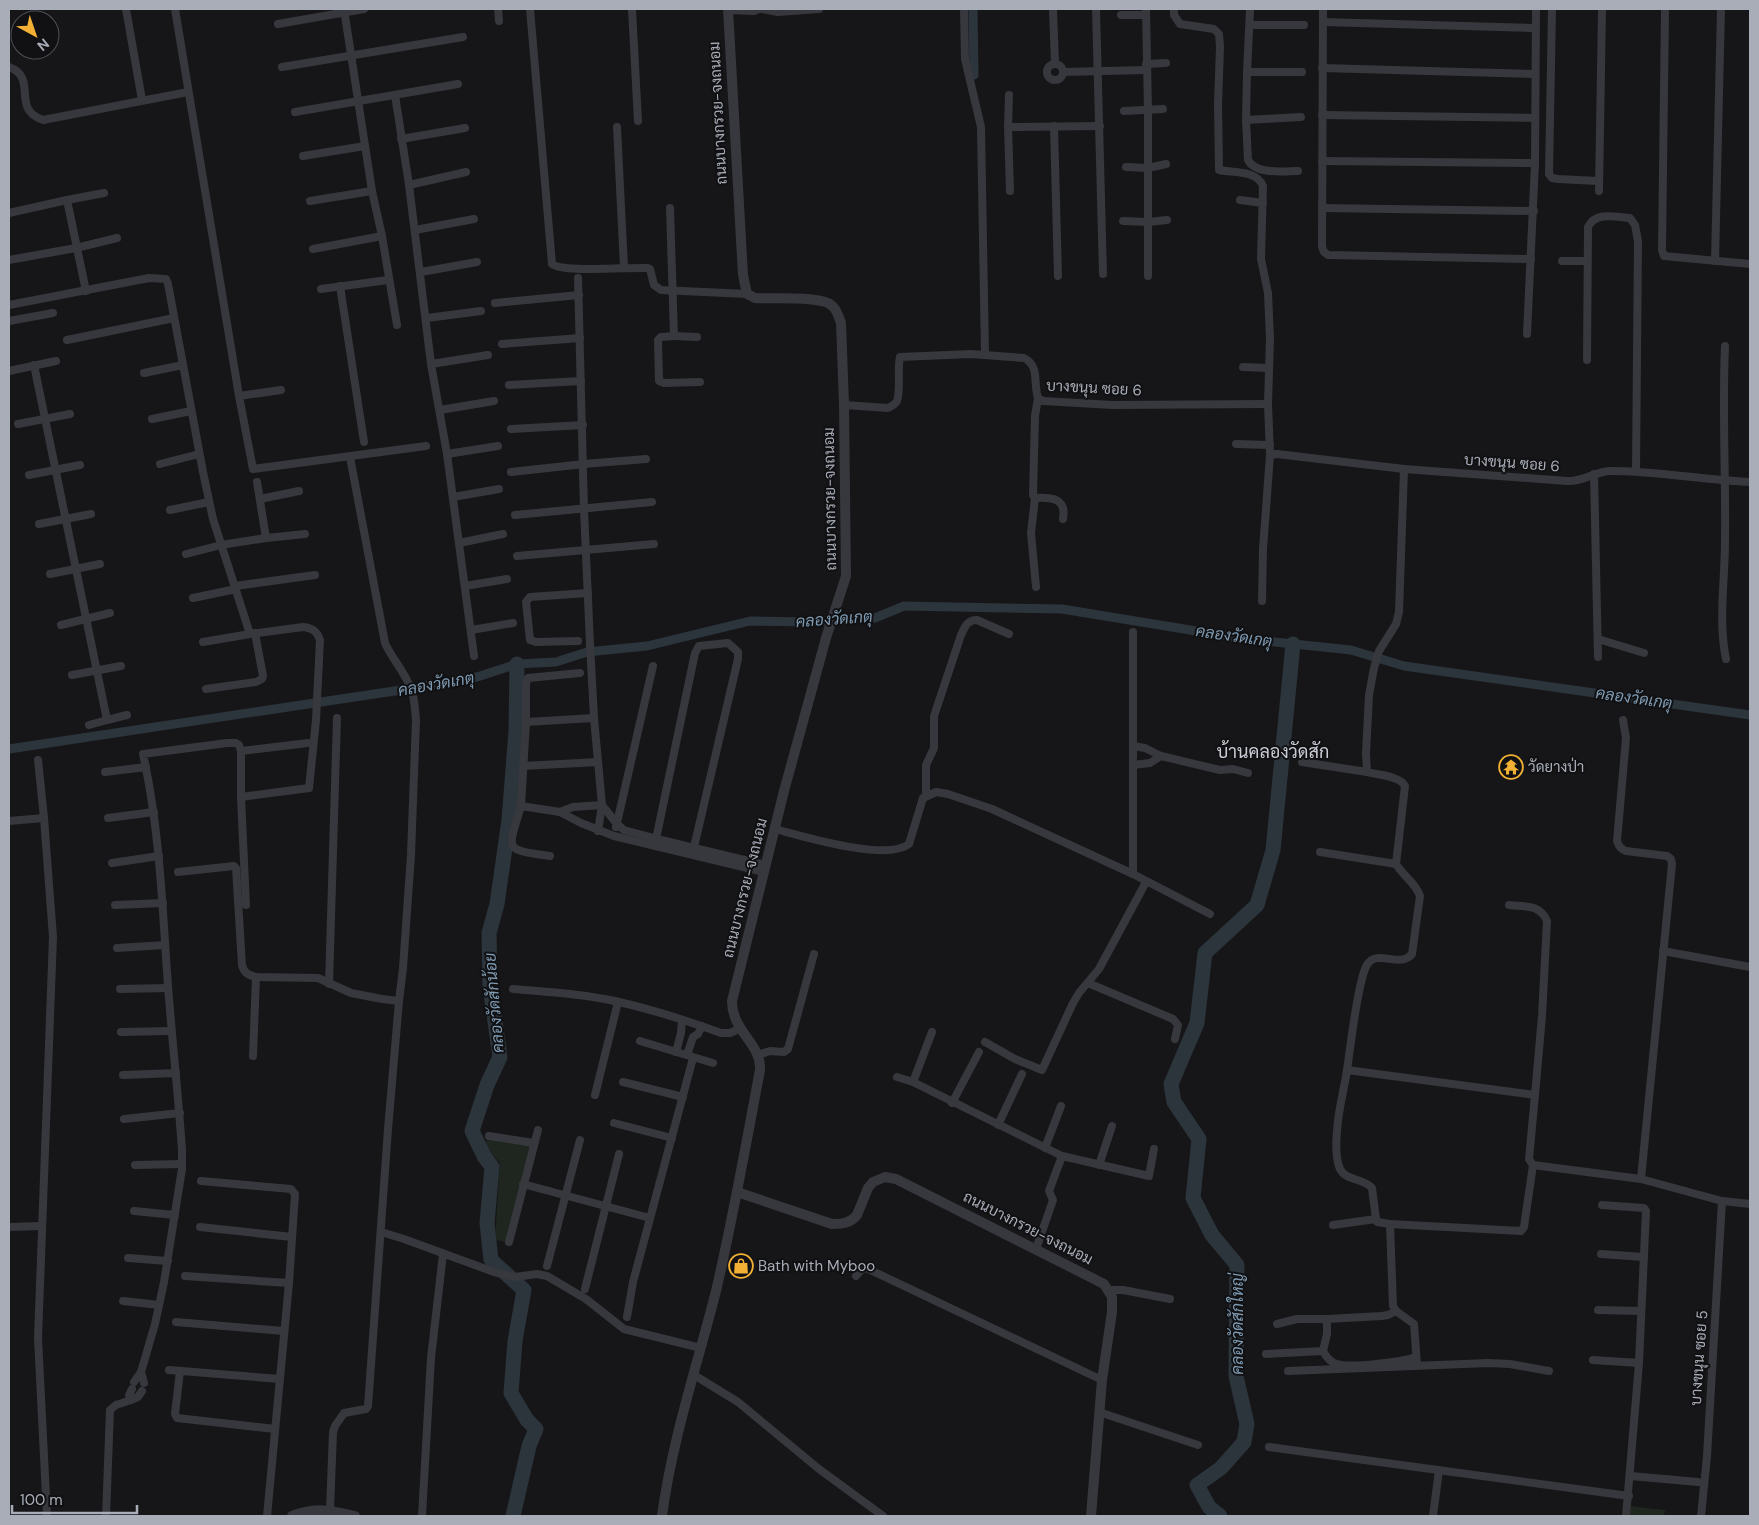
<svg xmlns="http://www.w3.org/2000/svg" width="1759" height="1525" font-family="'DM Sans',Sarabun,sans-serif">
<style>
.green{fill:#1e261f}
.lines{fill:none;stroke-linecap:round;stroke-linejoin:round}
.canal{stroke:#2c353c;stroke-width:9}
.river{stroke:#2c353c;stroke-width:15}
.minor{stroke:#37383d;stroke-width:8}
.tertiary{stroke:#37383d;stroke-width:10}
.labels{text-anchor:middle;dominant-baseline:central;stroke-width:4;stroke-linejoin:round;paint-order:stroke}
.street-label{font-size:15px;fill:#a8adb8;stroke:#111113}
.poi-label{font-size:15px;fill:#a8adb8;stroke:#111113;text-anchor:start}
.water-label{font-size:16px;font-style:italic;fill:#7f9bb3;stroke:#111113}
.quarter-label{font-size:18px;fill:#c9ccd4;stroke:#111113}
</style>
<rect width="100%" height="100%" fill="#161618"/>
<!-- green -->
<g class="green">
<polygon points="490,1140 537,1144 509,1242 495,1240 500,1163 487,1148 486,1141"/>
<polygon points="1629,1506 1665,1510 1664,1516 1628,1516"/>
</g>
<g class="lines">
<!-- canal -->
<g class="canal">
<polyline points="973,9 974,75"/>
<polyline points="9,749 401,690 477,677 517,664 556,662 587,652 647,646 750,621 814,622 875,618 904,606 1062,609 1245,639 1351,650 1404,666 1750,715"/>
</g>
<!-- river -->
<g class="river">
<polyline points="513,1516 529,1446 536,1429 527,1420 511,1393 515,1341 524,1290 491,1260 487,1223 492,1167 484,1156 472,1131 487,1085 500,1057 490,986 489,933 497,904 509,820 516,731 517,664"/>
<polyline points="1220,1516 1209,1507 1197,1485 1221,1468 1244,1442 1247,1424 1236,1376 1237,1265 1212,1235 1193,1198 1199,1139 1174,1102 1171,1084 1197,1023 1205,953 1257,905 1273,850 1293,644"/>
</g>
<!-- minor -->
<g class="minor">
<polyline points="126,9 142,100"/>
<polyline points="175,9 239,396 253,469 426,446"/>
<polyline points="344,9 372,191 382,236 397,325"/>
<polyline points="498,9 499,21"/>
<path d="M530,9L552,264C563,273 629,267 648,268L650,269L654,285L661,290L747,294"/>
<polyline points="632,9 638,121"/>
<polyline points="762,9 778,12 819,9"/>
<polyline points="964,9 965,59 981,127 985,354"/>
<polyline points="1053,9 1055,64"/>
<polyline points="1096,9 1103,274"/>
<polyline points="1146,9 1148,111 1148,276"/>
<path d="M1174,9V15L1180,24L1214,29L1219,34L1220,47L1218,104L1219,170C1233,173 1257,170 1263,186L1261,259L1268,293L1270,338L1268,404L1270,455L1263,549L1262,601"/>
<path d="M1250,9L1247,72L1246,120L1248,160C1256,175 1283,171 1298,171"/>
<polyline points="1323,9 1322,247 1324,252 1328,255 1531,259"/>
<polyline points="1552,9 1549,174 1552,178 1558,179 1598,181"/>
<polyline points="1665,9 1662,250 1664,256 1750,264"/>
<polyline points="728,10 754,11 759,9"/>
<polyline points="1121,15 1146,15"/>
<polyline points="1323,22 1535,28"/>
<polyline points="278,24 364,9"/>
<polyline points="1250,25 1304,25"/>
<polyline points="1146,64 1166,63"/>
<circle cx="1055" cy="72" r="8"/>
<path d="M9,67C39,78 10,109 43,120L188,92"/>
<polyline points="282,67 463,37"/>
<polyline points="1322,68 1535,74"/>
<polyline points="1063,72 1146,70"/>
<polyline points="1247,72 1302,72"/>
<polyline points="395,95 409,185 431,364 447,454 474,656"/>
<polyline points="1009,95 1008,127 1010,191"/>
<polyline points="1124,111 1163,109"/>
<polyline points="295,112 458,84"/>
<polyline points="1322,115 1535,118"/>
<polyline points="1246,120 1301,117"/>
<polyline points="1054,126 1058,276"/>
<polyline points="617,127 624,267"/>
<polyline points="1008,127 1100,126"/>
<polyline points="401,139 465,128"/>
<polyline points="303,156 365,146"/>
<polyline points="1322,161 1535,163"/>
<polyline points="1126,167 1148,168 1166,164"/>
<polyline points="409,185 466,172"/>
<polyline points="1599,191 1602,9"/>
<polyline points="1240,200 1263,203"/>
<polyline points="310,201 372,191"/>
<polyline points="670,208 674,336 697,337"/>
<polyline points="1322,208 1534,211"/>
<polyline points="9,213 67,200"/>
<polyline points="1123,221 1148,222 1167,220"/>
<polyline points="415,230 474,219"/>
<polyline points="313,249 382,236"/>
<polyline points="9,260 76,248 117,238"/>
<polyline points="1562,261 1587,261"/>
<polyline points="1715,261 1721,9"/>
<polyline points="421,272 477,262"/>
<polyline points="578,278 584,510 590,644 594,718 602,805 598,831"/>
<polyline points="340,286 364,442"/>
<polyline points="321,289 388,280"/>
<polyline points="86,291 67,200 104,193"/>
<polyline points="495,303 579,295"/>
<path d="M9,305L149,278L166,279L168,284L203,472L213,519L250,634L303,627C312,628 317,631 320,640L316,720L309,788L241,797"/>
<polyline points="427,318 481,311"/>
<polyline points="9,321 53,313"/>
<polyline points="1527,334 1535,163 1536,9"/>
<polyline points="674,336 661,337 658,340 659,381 664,383 700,382"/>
<polyline points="67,340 174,318"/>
<polyline points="502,344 580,338"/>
<path d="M1725,346C1722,411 1726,476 1725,541C1725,580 1718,621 1726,659"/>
<path d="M1587,360L1588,227C1596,211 1616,217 1630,218L1635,225L1638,241L1636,471"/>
<polyline points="431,364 488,355"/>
<polyline points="34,365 107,720 89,725"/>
<polyline points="1243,367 1269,368"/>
<polyline points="9,371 56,361"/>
<polyline points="144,373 183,365"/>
<polyline points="509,385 581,381"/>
<polyline points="239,396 281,390"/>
<path d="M1038,398L1035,416L1033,495L1035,498C1051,497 1067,498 1063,519"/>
<path d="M844,405L888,408C892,406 895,405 897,401C901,390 897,370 900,357L971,354L1024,358C1040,366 1033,383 1038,398L1043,401L1113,405L1268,404"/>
<polyline points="440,410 494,401"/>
<polyline points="152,419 191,411"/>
<polyline points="18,424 70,414"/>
<polyline points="511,429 583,425"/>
<polyline points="1236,444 1270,445"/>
<polyline points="447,454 498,446"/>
<path d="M1270,455L1277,454L1404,469L1567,481C1584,482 1595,471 1611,471C1658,471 1704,480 1750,482"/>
<polyline points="160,464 199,454"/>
<path d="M1404,469L1399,612L1396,624L1379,651L1374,668L1369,695L1366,753L1367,772C1378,775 1400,776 1405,786L1396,864C1403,876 1416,883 1420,896L1412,954C1400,969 1377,948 1367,965C1363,971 1362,980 1360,987C1354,1015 1351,1042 1347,1070C1344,1090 1338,1111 1337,1131C1336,1142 1335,1158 1340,1169C1346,1181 1364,1178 1372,1188L1376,1219L1377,1222L1390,1224L1393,1306L1396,1311L1414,1324L1417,1365"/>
<polyline points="511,472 584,464 646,459"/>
<polyline points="1594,474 1598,657"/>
<polyline points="29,475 80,465"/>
<polyline points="453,497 499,489"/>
<polyline points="1035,498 1031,533 1036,587"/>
<polyline points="260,499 299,491"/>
<polyline points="170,510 209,502"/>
<polyline points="515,515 652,502"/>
<polyline points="39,524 91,514"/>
<polyline points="266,538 305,534"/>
<polyline points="459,543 503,534"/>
<polyline points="186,554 221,545 266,538 257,482"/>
<polyline points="517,556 654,544"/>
<polyline points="50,574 100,564"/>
<polyline points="235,586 315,575"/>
<polyline points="465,586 507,579"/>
<polyline points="193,598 236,589"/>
<polyline points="61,625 110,613"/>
<polyline points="471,630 513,623"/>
<polyline points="1598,639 1644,653"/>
<polyline points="578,641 536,642 530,640 526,602 530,597 588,593"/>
<polyline points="203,642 250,634"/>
<polyline points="580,673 528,678 526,684 526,722 594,718"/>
<polyline points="72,675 121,666"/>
<polyline points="206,689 256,682 262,679 263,676 255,633"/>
<polyline points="107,720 127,715"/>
<path d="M1623,720L1626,738L1617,841C1619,847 1621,849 1626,851L1667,856L1671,859L1672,864L1641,1179"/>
<polyline points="1133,746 1145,748 1161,756 1220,770 1233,769 1248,773"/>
<polyline points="241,751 308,743"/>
<polyline points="38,760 44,818 53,937 38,1338 47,1516"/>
<polyline points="1302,762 1367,772"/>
<polyline points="1133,765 1150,763 1161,756"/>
<polyline points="523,766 598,762"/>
<polyline points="105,772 146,767"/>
<path d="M926,795V765L934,748V716L961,635C965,627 967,620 977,620L1009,634"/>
<polyline points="602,805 617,824 624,830 661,840 766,865"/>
<polyline points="521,806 526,722"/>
<polyline points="560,812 581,823 614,836 764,872"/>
<polyline points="108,818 154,812"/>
<polyline points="9,821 44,818"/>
<polyline points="616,827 653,666"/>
<path d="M775,829C802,836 887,862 909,844L923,798L936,792L948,794L992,809L1133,874L1210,914"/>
<polyline points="656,839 695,653 699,646 728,643 738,652 738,659 694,847"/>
<polyline points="1320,852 1396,864"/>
<path d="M550,856C502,849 508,851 521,806L560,812L573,807L602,805"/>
<polyline points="112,863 159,856"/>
<path d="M178,872L234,866L236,868L242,965C244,973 248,975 256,977L318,978L351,993L382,999L399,1001"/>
<polyline points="1133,874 1133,632"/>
<polyline points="115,905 163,903"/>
<path d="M1509,905C1525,907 1540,904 1547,921L1542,1016L1535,1095"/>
<polyline points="117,948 165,945"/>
<polyline points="1663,951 1750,967"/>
<polyline points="1088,983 1173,1019 1178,1025 1175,1039"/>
<polyline points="329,984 337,718"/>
<polyline points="120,989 168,988"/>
<path d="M513,989C548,992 584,994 619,1002C654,1010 688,1021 721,1033H730L739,1029"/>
<polyline points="121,1032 171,1031"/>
<polyline points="932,1032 913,1082 1062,1156"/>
<polyline points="640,1041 713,1063"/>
<polyline points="985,1042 1015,1059 1042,1070 1073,1003 1079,993 1099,969 1146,882"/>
<polyline points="676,1052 681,1033 682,1020"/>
<polyline points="687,1055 693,1037 698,1034 702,1026"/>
<polyline points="758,1055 770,1051 784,1052 788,1049 814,954"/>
<polyline points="253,1056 256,977"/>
<polyline points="1347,1070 1535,1095 1529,1159 1533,1165 1641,1179 1722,1201 1750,1204"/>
<polyline points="123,1075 176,1073"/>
<polyline points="897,1077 913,1082"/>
<polyline points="623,1082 683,1097"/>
<polyline points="595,1095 618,1002"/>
<polyline points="952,1103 979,1052"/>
<polyline points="124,1119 180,1113"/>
<polyline points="614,1123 672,1138"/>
<polyline points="998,1125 1022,1074"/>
<polyline points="489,1136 534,1143"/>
<polyline points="1045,1148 1061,1106"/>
<polyline points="135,1165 182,1164"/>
<polyline points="1099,1165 1112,1126"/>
<polyline points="201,1181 291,1189 295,1194 289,1283 267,1516"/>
<polyline points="523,1184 650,1218"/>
<polyline points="1602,1205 1644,1208 1646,1211 1639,1363 1626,1516"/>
<polyline points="134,1211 175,1215"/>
<polyline points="1390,1224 1521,1231 1524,1227 1533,1165"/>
<polyline points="1333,1225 1376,1219"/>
<polyline points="9,1227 42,1226"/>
<polyline points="200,1227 292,1237"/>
<polyline points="381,1232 404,1239 494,1272 515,1277 537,1274 547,1276 586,1299 624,1329 701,1348"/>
<polyline points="509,1242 538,1130"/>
<polyline points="1036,1249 1053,1200 1049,1191 1062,1156 1149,1176 1154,1149"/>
<polyline points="1601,1254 1644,1257"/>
<polyline points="128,1258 168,1261"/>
<polyline points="547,1266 580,1140"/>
<polyline points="185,1276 289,1283"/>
<polyline points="856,1276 862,1269 866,1268 1102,1380"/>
<polyline points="585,1289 619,1154"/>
<polyline points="1109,1290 1123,1290 1170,1299"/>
<polyline points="123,1301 159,1305"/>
<polyline points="1598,1310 1641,1311"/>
<path d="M1396,1311L1388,1315L1382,1316L1327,1319V1334L1323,1351C1326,1357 1330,1362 1337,1364C1352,1368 1401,1362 1416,1357"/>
<polyline points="627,1317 633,1282 693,1058"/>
<polyline points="176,1322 284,1331"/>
<polyline points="1277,1324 1297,1319 1327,1319"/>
<polyline points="1266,1354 1323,1351"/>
<polyline points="1593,1360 1639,1363"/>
<polyline points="169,1370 280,1379"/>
<polyline points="180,1371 175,1414 177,1418 275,1429"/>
<polyline points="1288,1371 1488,1363 1510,1364 1549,1371"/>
<path d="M141,1372L155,1324L164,1282L182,1169V1150C178,1090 171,1031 167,972C162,899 159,826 143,754L227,743H236L239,745L241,751V797L246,905"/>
<polyline points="694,1375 738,1402 819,1469 883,1516"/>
<polyline points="134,1382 141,1372 144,1383"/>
<polyline points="132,1389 129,1395 131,1400 138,1397 142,1391"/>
<polyline points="1099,1412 1198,1445"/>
<polyline points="1269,1447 1629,1496"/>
<polyline points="1631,1476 1698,1482"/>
<path d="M330,1510L333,1432L335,1426L344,1413L366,1409L368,1406L388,1129L399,1001L403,968L411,855L416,720C415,710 415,699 411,689C405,672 392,659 385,643L350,457"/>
<polyline points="106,1516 110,1410 116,1405 131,1400"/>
<polyline points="422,1516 431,1358 443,1254"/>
<polyline points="1433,1516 1439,1470"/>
<polyline points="1701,1516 1707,1456 1722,1201"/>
</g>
<!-- tertiary -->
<g class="tertiary">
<path d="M737,1192L832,1224C842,1224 851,1223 857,1215L868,1188L873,1182L885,1177L896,1179L1104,1284L1112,1297V1312L1102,1380L1091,1516"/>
<path d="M292,1516C316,1507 331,1510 355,1516"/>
<path d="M662,1516C672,1440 697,1366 716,1291C733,1218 746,1144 760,1070C762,1044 732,1032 732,1001L784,791L826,638L846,576L844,405L841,323C838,315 836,307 828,303C812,296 773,299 755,298L747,294L743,275L728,9"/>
</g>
</g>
<!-- icons -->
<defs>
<g id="temple-ring" transform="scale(1.25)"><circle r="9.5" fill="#111113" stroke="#f2b134" stroke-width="1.5"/><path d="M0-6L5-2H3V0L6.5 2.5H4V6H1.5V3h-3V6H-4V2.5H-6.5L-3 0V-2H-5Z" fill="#f2b134"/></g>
<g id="shop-ring" transform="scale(1.25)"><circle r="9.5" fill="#111113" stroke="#f2b134" stroke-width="1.5"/><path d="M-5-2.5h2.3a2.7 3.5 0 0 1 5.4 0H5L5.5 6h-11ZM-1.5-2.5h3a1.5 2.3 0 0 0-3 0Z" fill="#f2b134"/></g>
</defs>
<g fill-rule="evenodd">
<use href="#temple-ring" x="1511" y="767"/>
<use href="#shop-ring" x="741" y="1266"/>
</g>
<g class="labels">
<!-- street labels -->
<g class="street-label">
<text transform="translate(718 113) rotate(-93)">ถนนบางกรวย-จงถนอม</text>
<text transform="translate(1094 388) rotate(3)">บางขนุน ซอย 6</text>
<text transform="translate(1512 463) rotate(4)">บางขนุน ซอย 6</text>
<text transform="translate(830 499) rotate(-91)">ถนนบางกรวย-จงถนอม</text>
<text transform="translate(745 888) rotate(-76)">ถนนบางกรวย-จงถนอม</text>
<text transform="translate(1028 1228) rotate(27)">ถนนบางกรวย-จงถนอม</text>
<text transform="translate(1699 1358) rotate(-86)">บางขนุน ซอย 5</text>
</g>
<!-- poi labels -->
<g class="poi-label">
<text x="1528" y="767">วัดยางป่า</text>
<text x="758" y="1266">Bath with Myboo</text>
</g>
<!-- water labels -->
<g class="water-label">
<text transform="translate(834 619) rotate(-4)">คลองวัดเกตุ</text>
<text transform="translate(1234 636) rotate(8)">คลองวัดเกตุ</text>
<text transform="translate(436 684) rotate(-10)">คลองวัดเกตุ</text>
<text transform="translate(1634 698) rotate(8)">คลองวัดเกตุ</text>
<text transform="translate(494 1003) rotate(-95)">คลองวัดสักน้อย</text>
<text transform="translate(1237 1324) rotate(-90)">คลองวัดสักใหญ่</text>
</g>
<!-- quarter labels -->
<g class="quarter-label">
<text x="1273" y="752">บ้านคลองวัดสัก</text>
</g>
</g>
<!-- border -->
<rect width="1759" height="1525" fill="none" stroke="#a8adb8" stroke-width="20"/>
<!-- north arrow -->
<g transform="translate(35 35) rotate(140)"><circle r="24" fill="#111113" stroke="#4d4f55"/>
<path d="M0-4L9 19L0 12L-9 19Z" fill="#f2b134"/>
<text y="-8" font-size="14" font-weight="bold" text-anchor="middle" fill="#a8adb8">N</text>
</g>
<!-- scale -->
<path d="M12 1505v8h125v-8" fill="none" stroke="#a8adb8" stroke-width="2.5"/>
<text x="20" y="1505" font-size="15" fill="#a8adb8" stroke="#111113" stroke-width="4" paint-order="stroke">100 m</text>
</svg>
